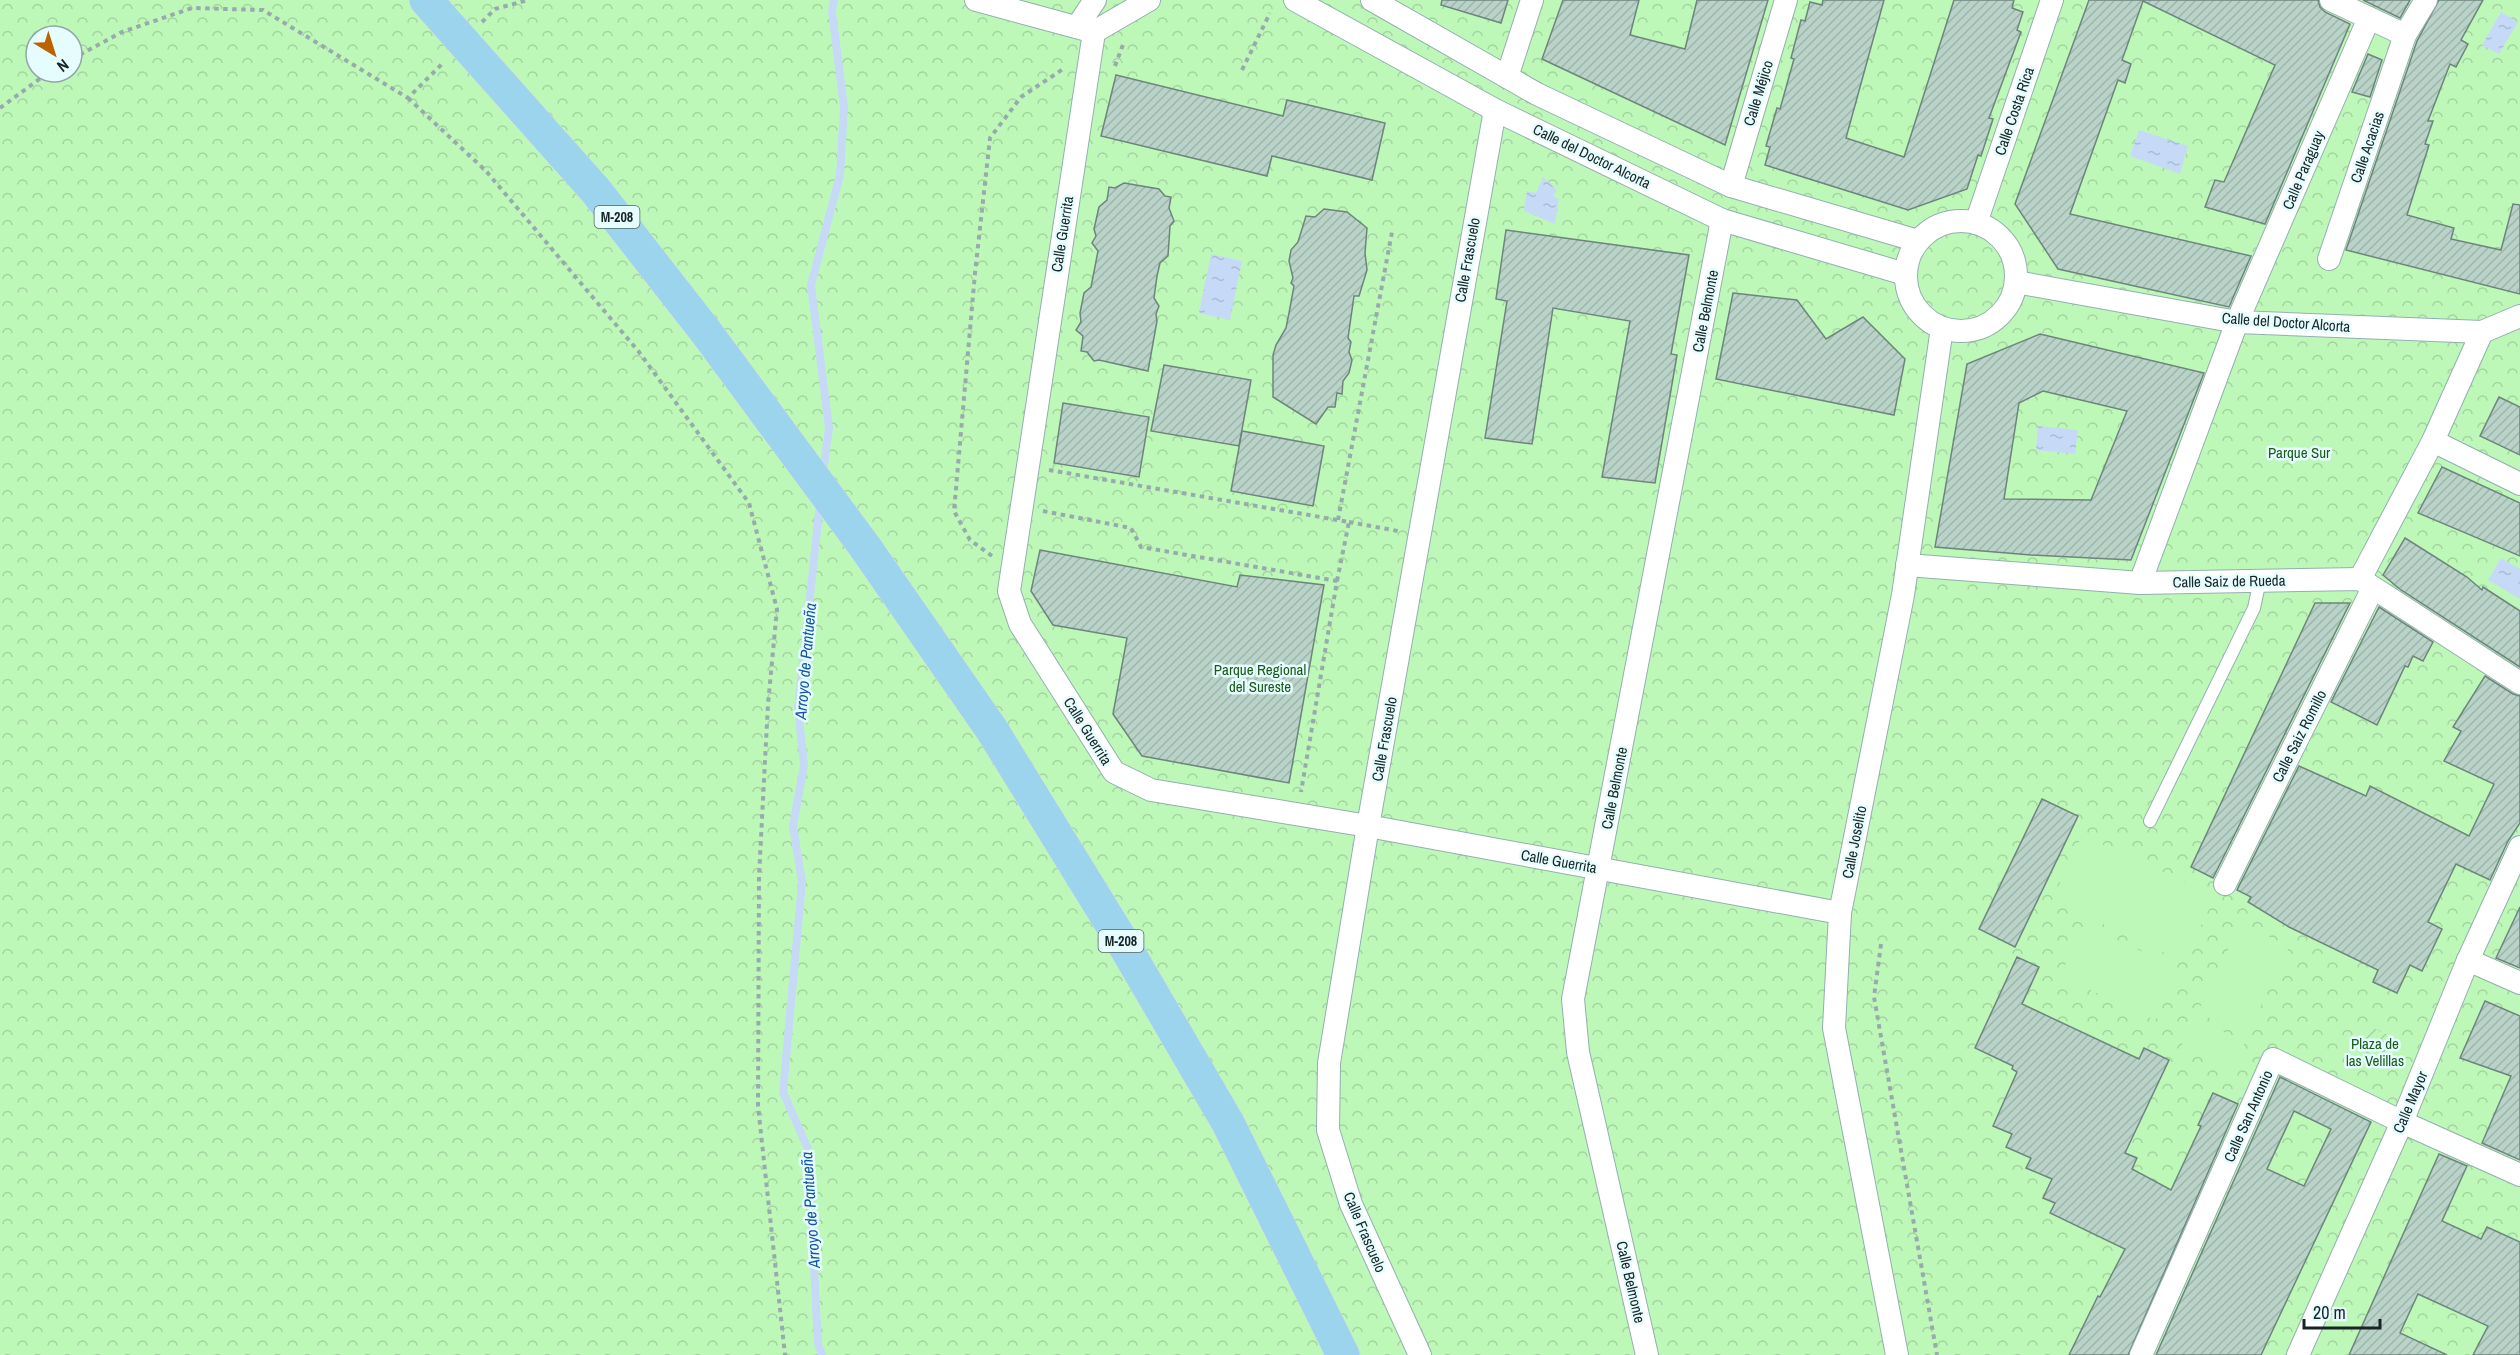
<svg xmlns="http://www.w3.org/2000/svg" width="2520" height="1355" font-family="'Archivo Narrow',sans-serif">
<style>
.park{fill:url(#park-crowns);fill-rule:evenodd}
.garden{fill:url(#garden-furrows)}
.pitch{fill:#bef8b9}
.water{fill:url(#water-ripples)}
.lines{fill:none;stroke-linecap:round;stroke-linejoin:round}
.stream{stroke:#c6daf8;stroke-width:8}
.building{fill:url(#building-hatch);stroke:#6d857d;stroke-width:1.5;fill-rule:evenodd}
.lane-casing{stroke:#93afb0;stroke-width:14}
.street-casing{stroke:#93afb0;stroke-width:24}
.primary-casing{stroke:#dadcdc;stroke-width:34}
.path{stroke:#98abac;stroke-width:4;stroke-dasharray:4.5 4.5;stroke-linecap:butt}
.lane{stroke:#fff;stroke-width:12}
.street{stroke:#fff;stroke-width:22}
.primary{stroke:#9bd4ec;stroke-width:33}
.labels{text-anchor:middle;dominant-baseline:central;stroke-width:5;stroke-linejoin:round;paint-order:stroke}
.shield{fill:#e5fdfe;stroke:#566566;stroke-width:1.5}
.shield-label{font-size:14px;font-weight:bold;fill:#192425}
.street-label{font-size:15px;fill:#192425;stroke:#e5fdfe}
.park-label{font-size:15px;fill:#1b5a18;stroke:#e5fdfe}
.water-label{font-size:16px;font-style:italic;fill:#1453a4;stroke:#e5fdfe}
</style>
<defs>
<pattern id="park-crowns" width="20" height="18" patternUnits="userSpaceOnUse" patternTransform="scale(1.5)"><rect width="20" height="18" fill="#bef8b9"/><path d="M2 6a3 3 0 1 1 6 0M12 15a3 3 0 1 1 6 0" fill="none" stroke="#a3d49f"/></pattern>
<pattern id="garden-furrows" width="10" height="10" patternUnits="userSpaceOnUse" patternTransform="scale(1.5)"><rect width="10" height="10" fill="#bef8b9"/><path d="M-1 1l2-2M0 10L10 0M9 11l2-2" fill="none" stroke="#a3d49f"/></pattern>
<pattern id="water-ripples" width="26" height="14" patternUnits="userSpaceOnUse" patternTransform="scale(1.5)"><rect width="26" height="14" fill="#c6daf8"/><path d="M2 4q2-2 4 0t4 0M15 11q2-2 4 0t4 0" fill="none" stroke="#aabbd4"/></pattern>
<pattern id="building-hatch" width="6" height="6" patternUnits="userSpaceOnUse" patternTransform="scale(1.5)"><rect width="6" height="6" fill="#b9d3c9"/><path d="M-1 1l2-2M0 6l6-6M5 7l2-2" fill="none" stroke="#9eb5ac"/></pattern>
</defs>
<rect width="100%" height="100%" fill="#e5fdfe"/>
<!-- park -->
<path class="park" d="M0,0H2520V1355H0ZM36,36H72V72H36Z"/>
<!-- garden -->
<polygon class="garden" points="2371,1027 2401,1041 2389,1067 2359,1053"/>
<!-- pitch -->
<g class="pitch">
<polygon points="2082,835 2215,896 2184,962 2052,900"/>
<polygon points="2241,923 2289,947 2246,1036 2198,1012"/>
<polygon points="2085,925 2180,969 2155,1020 2060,976"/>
<polygon points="2195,1019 2245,1042 2232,1071 2181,1047"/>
</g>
<!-- water -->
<g class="water">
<polygon points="2501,12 2518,22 2499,54 2482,45"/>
<polygon points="2139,130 2188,146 2180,174 2130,156"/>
<polygon points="1543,177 1557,190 1553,196 1559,199 1555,224 1524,211 1527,191 1536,193"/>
<polygon points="1211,254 1242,261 1230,320 1199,313"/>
<polygon points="2038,426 2078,430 2075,454 2036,450"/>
<polygon points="2501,558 2520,569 2520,599 2488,580"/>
</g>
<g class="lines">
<!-- stream -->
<g class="stream">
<polyline points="823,473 829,428 811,285 840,175 844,107 832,11 834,0"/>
<polyline points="820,503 798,708 804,765 793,826 802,882 783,1092 808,1149 818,1344 822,1355"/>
</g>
</g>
<!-- building -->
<g class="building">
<polygon points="1442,0 1508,0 1501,23 1441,5"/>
<polygon points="1563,0 1639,0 1630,35 1685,49 1697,0 1768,0 1725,145 1542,59"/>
<polygon points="1823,0 1884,0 1846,138 1904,157 1954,0 2014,0 2012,8 2023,12 2017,30 2021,32 1989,118 1993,119 1981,156 1978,155 1967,189 1908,210 1765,165 1770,147 1766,146 1777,108 1780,109 1794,59 1791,58 1801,20 1805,21 1810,2 1822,5"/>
<polygon points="2089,0 2318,0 2320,7 2325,12 2350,24 2265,224 2205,207 2215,180 2224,182 2275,65 2143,1 2122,60 2131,64 2125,83 2118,80 2070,214 2251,256 2229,307 2058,269 2015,204"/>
<polygon points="2363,0 2410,0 2400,18"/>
<polygon points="2439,0 2483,0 2461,40 2468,44 2456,67 2450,64 2428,121 2433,121 2425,144 2429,145 2407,215 2454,228 2451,239 2501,250 2513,204 2520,205 2520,294 2346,250 2417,41"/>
<polygon points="2368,54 2382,60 2370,97 2352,92"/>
<polygon points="1116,75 1283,116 1287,100 1385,123 1372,180 1272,156 1267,176 1101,136"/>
<polygon points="1124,183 1159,189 1165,196 1171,197 1169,208 1174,221 1170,226 1168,256 1160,263 1157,276 1154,298 1159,306 1156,314 1157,321 1148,371 1099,360 1094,361 1087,352 1081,351 1083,336 1076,330 1081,322 1080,313 1084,293 1091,287 1098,251 1092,243 1096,236 1094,229 1099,207 1107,200 1109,187 1115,188"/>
<polygon points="1324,209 1347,212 1367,228 1365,253 1367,270 1359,296 1354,296 1348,338 1351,342 1349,352 1352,360 1349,373 1343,381 1342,394 1337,393 1335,407 1328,407 1316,424 1273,397 1273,355 1276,345 1286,328 1289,313 1294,286 1291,283 1293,278 1289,261 1291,250 1298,242 1306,216 1315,217"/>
<polygon points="1506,230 1689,255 1671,354 1677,355 1655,483 1602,477 1630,321 1553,308 1532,444 1485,438 1507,301 1496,299"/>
<polygon points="1733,293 1797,300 1826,339 1863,317 1905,359 1894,415 1716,379"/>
<path d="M2040,334L2204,373L2131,560L2031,555L1935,547L1967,364ZM2043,391L2127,411L2091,500L2004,499L2019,403Z"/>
<polygon points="1164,365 1251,380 1239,446 1151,431"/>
<polygon points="2499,397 2520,407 2520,455 2480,436"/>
<polygon points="1063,403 1149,417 1139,477 1054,463"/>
<polygon points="1242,431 1324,446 1313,506 1231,491"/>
<polygon points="2442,467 2520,503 2520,556 2418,513"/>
<polygon points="2405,538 2467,577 2482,590 2483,587 2520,611 2520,667 2401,590 2383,575"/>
<polygon points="1040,550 1237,587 1240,575 1324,585 1289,783 1142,756 1113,714 1127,638 1053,625 1031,591"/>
<polygon points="2315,603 2350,603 2213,878 2191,867"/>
<polygon points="2379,607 2433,642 2423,661 2413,656 2408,667 2405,666 2377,725 2331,702"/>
<polygon points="2485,676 2513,694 2520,696 2520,823 2508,841 2490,880 2456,864 2428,922 2442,929 2422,971 2410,965 2397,993 2373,982 2378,970 2289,927 2248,902 2251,897 2237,890 2299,766 2366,796 2370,786 2469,836 2494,784 2444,761 2461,731 2453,727"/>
<polygon points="2042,799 2078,816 2015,947 1979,929"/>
<polygon points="2520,907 2520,968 2496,958"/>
<polygon points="2017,957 2039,967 2022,1004 2139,1059 2144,1048 2169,1060 2125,1153 2137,1158 2132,1169 2171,1190 2201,1126 2198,1125 2213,1093 2238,1104 2128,1355 2069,1355 2098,1296 2100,1297 2125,1249 2050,1213 2055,1203 2043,1198 2052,1179 2026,1168 2031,1158 2006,1147 2012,1134 1993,1126 2017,1072 2012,1069 2013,1066 1975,1048"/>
<polygon points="2485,1001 2520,1016 2520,1160 2482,1143 2511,1076 2460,1058"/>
<path d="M2280,1077L2371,1122L2261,1355H2156ZM2294,1111L2331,1129L2304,1186L2267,1169Z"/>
<polygon points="2439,1154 2467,1166 2442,1221 2481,1239 2487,1227 2520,1242 2520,1355 2473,1355 2488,1326 2418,1294 2400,1333 2447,1355 2349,1355"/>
</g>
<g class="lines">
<!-- lane casing -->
<g class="lane-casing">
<polyline id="lane" points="2150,821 2254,608 2260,580"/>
</g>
<!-- street casing -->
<g class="street-casing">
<g id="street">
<polyline points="976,0 1094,32"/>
<polyline points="1149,0 1094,32 1009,591 1020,624 1114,772 1151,790 1368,826 1840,913"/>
<polyline points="1295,0 1495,110 1722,220 1905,274"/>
<polyline points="1372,0 1537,94 1731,186 1918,241"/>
<polyline points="2331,0 2405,35"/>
<polyline points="1077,27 1095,0"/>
<polyline points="1507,77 1532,0"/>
<polyline points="1731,186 1786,0"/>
<circle cx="1961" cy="276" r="55"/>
<polyline points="1976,223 2052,0"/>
<polyline points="2329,259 2405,35 2426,0"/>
<polyline points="2016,282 2237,322 2482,332 2520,316"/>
<polyline points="2433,441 2520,484"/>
<polyline points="1907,565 2140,583 2360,579 2520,683"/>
<polyline points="2360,579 2433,441 2482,332"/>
<polyline points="2140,583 2237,322 2369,18"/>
<polyline points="2225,884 2373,588"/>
<polyline points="2468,960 2520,983"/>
<polyline points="1420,1355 1351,1204 1328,1130 1329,1063 1368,826 1495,110"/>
<polyline points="1647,1355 1578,1052 1573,999 1722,220"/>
<polyline points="1897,1355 1834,1028 1840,913 1903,595 1942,328"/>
<polyline points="2141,1355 2273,1059 2402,1122 2520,1175"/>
<polyline points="2298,1355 2402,1122 2468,960 2520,847"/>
</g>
</g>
<!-- primary casing -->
<g class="primary-casing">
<polyline id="primary" points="426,0 596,191 706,332 865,547 992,730 1120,938 1228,1123 1343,1355"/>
</g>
<!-- path -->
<g class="path">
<polyline points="482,22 495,9 528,0"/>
<polyline points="72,59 122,32 192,8 263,10 408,98 443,63"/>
<polyline points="1115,66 1124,42"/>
<polyline points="1242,70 1270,13"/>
<polyline points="408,98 486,171 639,352 749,503 777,609 768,704 759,876 758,1106 785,1355"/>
<polyline points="0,108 49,72"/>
<polyline points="1049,470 1349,522 1337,581"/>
<polyline points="1043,511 1131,528 1141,547 1337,581 1301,792"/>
<polyline points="1338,520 1392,232"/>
<polyline points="1349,522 1398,531"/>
<polyline points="992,556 970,540 954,511 975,273 990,138 1021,97 1063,69"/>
<polyline points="1881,944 1874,997 1937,1355"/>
</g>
<!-- lane -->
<use href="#lane" class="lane"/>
<!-- street -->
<use href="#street" class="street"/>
<!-- primary -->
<use href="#primary" class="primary"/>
</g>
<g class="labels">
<!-- shield labels -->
<g class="shield">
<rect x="594.5" y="206" width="45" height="22" rx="4.5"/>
<rect x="1098.5" y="930" width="45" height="22" rx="4.5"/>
</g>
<g class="shield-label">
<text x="617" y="217">M-208</text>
<text x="1121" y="941">M-208</text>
</g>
<!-- street labels -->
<g class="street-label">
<text transform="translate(1758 93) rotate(-73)">Calle Méjico</text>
<text transform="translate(2014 111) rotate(-71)">Calle Costa Rica</text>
<text transform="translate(2367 147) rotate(-71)">Calle Acacias</text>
<text transform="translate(1592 156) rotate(26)">Calle del Doctor Alcorta</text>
<text transform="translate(2303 170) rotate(-67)">Calle Paraguay</text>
<text transform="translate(1062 234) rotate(-81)">Calle Guerrita</text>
<text transform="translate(1467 260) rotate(-80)">Calle Frascuelo</text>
<text transform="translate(1705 311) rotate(-79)">Calle Belmonte</text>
<text transform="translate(2286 322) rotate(4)">Calle del Doctor Alcorta</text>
<text transform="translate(2229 581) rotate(-1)">Calle Saiz de Rueda</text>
<text transform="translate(1088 731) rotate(58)">Calle Guerrita</text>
<text transform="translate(2299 736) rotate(-63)">Calle Saiz Romillo</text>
<text transform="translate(1384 739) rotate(-80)">Calle Frascuelo</text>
<text transform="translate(1614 788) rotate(-79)">Calle Belmonte</text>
<text transform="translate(1854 842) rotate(-79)">Calle Joselito</text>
<text transform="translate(1559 861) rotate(10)">Calle Guerrita</text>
<text transform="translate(2410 1102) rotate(-67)">Calle Mayor</text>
<text transform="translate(2248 1116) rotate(-66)">Calle San Antonio</text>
<text transform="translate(1365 1232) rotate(67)">Calle Frascuelo</text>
<text transform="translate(1631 1282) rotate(77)">Calle Belmonte</text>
</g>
<!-- park labels -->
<g class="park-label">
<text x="2299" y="452">Parque Sur</text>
<text x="1260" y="669">Parque Regional<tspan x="1260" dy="17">del Sureste</tspan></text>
<text x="2375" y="1043">Plaza de<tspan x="2375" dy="17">las Velillas</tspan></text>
</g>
<!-- water labels -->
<g class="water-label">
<text transform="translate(805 661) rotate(-85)">Arroyo de Pantueña</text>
<text transform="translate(810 1210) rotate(-94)">Arroyo de Pantueña</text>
</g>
</g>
<!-- north arrow -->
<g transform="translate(54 54) rotate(142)"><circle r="28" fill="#e5fdfe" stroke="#93a6a7" stroke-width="1.5"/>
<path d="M0-4.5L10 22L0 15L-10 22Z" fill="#bc6200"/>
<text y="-9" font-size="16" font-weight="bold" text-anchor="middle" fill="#192425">N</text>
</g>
<!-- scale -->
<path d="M2304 1319v9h76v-9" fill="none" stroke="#192425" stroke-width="3"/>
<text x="2313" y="1319" font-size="18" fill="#192425" stroke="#e5fdfe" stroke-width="4.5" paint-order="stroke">20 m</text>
</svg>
